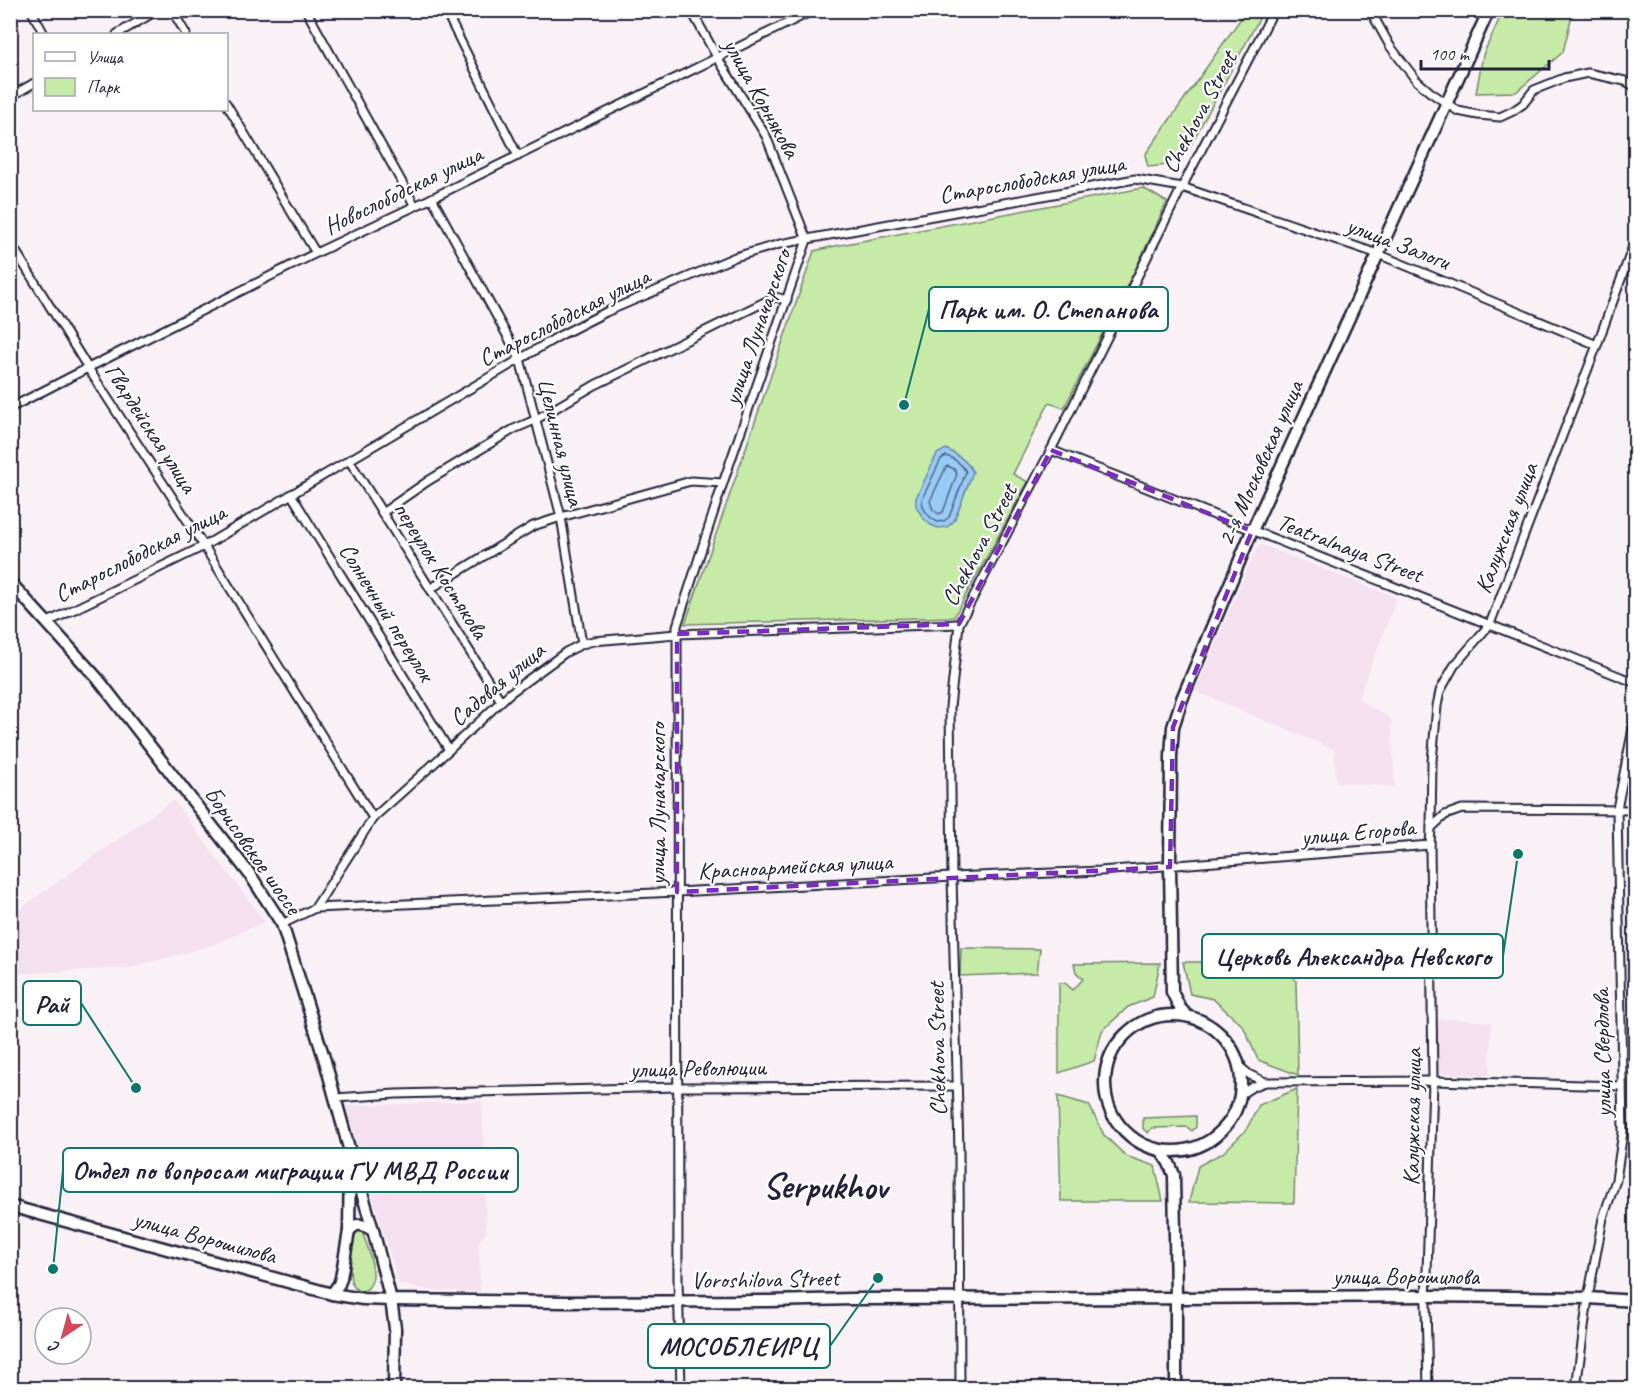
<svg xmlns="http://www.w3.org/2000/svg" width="1646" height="1399" font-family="Caveat,sans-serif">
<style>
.built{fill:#f4e0ee}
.green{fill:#c5eba6;stroke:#748670;stroke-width:1.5}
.water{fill:#98caf5;stroke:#6987ab;stroke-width:1.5}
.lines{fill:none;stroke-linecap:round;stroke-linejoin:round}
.shore{stroke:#516585;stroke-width:1.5}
.street-casing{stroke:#22223b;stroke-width:11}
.secondary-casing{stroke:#22223b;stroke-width:15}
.primary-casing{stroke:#22223b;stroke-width:15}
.street{stroke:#fff;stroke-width:7}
.secondary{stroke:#fff;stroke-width:10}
.primary{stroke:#fff;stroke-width:10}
.marked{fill:none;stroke:#7b2cbf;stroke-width:4.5;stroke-dasharray:12 8;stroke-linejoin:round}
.labels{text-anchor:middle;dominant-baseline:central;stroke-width:4.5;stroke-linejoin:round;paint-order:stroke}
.street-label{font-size:24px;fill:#22223b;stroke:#fff}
.town-label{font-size:36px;font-weight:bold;fill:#22223b;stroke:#fff}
.leader{fill:none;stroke:#0f766e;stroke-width:2}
.callout-dot{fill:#0f766e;stroke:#fff;stroke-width:2}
.callout{fill:#fff;stroke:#0f766e;stroke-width:2}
.callout-label{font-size:26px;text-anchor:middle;font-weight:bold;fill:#22223b}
</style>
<rect width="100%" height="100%" fill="#faf1f7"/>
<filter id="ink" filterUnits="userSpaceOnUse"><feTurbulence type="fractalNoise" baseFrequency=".0167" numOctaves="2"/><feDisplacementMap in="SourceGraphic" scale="12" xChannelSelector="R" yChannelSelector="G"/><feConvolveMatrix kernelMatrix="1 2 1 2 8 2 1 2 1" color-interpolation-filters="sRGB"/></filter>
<g filter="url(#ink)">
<!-- built -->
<g class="built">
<polygon points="1262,545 1397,598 1358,699 1391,719 1395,787 1336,782 1335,750 1195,691 1256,549"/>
<polygon points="173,800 265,922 209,946 130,968 11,974 11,915"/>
<polygon points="1439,1018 1491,1022 1490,1075 1437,1073"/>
<polygon points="482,1101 486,1233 479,1240 480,1292 428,1290 399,1284 346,1106"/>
<polygon points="1635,1312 1635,1388 1629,1388"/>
</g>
<!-- green -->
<g class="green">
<polygon points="1246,11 1257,11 1259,19 1190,146 1169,165 1148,167 1145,155"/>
<polygon points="1503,11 1573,11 1563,52 1516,92 1476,93 1483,55"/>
<polygon points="1143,188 1167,202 1136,268 1064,408 1049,403 1013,474 1028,482 954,617 685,624 814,251 835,246"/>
<polygon points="961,948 1040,949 1037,973 960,976"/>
<polygon points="1183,962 1275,962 1290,970 1296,981 1298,1075 1258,1060 1243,1026 1213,999 1190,994"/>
<polygon points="1160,963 1153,997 1128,1007 1102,1031 1094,1061 1059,1073 1059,983 1065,983 1073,990 1083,979 1076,972 1074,964"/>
<polygon points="1297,1089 1294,1203 1189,1202 1198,1166 1224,1152 1246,1130 1259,1105"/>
<polygon points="1058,1096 1089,1105 1104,1135 1126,1156 1155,1166 1163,1201 1061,1201"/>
<polygon points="1196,1116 1196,1127 1192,1131 1187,1127 1152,1128 1148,1133 1143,1129 1143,1118"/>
<path d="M358,1229L362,1232C367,1244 372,1259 373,1273C374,1288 359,1300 352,1283C348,1276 351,1246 351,1236Z"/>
</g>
<!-- water -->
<path class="water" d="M946,449C957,454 967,460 973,472L954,521L947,527L938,528L931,525L923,518L916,506V498L937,454Z"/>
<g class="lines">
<!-- shore -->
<g class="shore">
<path d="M946,456C954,458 963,465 966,472L949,517L944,521L938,522C929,518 922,510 922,499L941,459Z"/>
<polygon points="948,466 954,469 957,474 943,512 939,514 933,510 930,501 946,467"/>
</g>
<!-- street casing -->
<g class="street-casing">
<g id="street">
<polyline points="31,10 44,34"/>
<polyline points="172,10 186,34"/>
<polyline points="306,10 415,206"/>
<polyline points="445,10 518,156"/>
<polyline points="1370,10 1390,46 1416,80 1430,92 1458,111 1478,115 1500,117 1513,111 1523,104 1534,90 1564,78 1588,73 1625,81 1636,87"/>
<polyline points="117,34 158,10"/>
<polyline points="10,97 34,83"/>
<polyline points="226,103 316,253"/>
<polyline points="432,198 520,359 561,517 582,644"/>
<polyline points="10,242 88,368 204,546 373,818"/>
<polyline points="10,408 88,368 316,253 432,198 814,10"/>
<polyline points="1051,450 1636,683"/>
<polyline points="349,460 501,701"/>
<polyline points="291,494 449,750"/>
<polyline points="382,513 428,481 514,429 535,420 595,385 775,297 787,300"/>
<polyline points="430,589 533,526 561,517 691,481 723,483"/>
<polyline points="48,622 204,546 559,336 606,312 735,257 780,244 1135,179 1182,187 1378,254 1597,345"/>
<polyline points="1431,828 1432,761 1437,706 1440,691 1454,666 1490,624 1597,345 1636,238"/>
<polyline points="315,908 677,892 952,877 1100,871 1430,845"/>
<polyline points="282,924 315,908 373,818 449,750 510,693 566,652 582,644 593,641 677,634 959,624"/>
<polyline points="1240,1067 1250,1075 1265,1082"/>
<polyline points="1241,1094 1252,1087 1265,1082 1433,1081 1622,1086"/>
<polyline points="335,1098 396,1094 678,1087 957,1086"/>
<polyline points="681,1388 678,1280 677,626 723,483 807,240 766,136 717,57 691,10"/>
<polyline points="960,1388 959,1152 952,877 950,707 959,624 1051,450 1182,187 1274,10"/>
<polyline points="1428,1388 1426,1304 1433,1081 1430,845 1431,828 1445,815 1462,809 1636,810"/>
<polyline points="1576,1388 1588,1298 1603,1218 1616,1180 1623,1132 1617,809 1636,713"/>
</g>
</g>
<!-- secondary casing -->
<g class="secondary-casing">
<g id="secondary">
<circle cx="1173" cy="1083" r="68"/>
<polyline points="1187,1016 1180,1008 1172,992 1170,867 1171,756 1173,727 1182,699 1252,531 1489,10"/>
<polyline points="1161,1151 1169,1163 1174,1175 1176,1298 1427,1296 1588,1298 1636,1301"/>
<polyline points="10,1206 332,1294 363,1299 391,1300 395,1328 394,1388"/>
<path d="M349,1231C358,1221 362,1225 373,1230"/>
<polyline points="332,1294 339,1284 341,1278 349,1231 350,1155"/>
</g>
</g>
<!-- primary casing -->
<g class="primary-casing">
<polyline id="primary" points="10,582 98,679 251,876 282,924 325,1061 350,1152 373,1230 391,1300 565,1302 769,1301 853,1299 1176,1298 1176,1388"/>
</g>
<!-- street -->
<use href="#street" class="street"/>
<!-- secondary -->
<use href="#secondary" class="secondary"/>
<!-- primary -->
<use href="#primary" class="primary"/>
</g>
</g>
<!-- marked area -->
<path class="marked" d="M1051,450L1252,531L1173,727L1170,867L677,892V634L959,624Z"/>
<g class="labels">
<!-- street labels -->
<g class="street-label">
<text transform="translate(762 98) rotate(61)">улица Корнякова</text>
<text transform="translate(1199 112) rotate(-62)">Chekhova Street</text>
<text transform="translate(1032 179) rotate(-10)">Старослободская улица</text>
<text transform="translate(403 190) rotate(-26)">Новослободская улица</text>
<text transform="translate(1398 243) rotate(21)">улица Залоги</text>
<text transform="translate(564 317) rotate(-27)">Старослободская улица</text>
<text transform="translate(757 327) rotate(-71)">улица Луначарского</text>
<text transform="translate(151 428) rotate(57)">Гвардейская улица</text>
<text transform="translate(561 442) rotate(76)">Целинная улица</text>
<text transform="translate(1260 463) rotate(-66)">2-я Московская улица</text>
<text transform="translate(1506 528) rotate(-69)">Калужская улица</text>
<text transform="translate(979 545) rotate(-62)">Chekhova Street</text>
<text transform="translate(1350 548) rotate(21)">Teatralnaya Street</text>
<text transform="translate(140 553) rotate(-27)">Старослободская улица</text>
<text transform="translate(441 570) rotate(58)">переулок Костякова</text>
<text transform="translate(387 612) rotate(58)">Солнечный переулок</text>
<text transform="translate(497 684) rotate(-40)">Садовая улица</text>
<text transform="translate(657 804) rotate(-90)">улица Луначарского</text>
<text transform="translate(1358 832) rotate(-5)">улица Егорова</text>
<text transform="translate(253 850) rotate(55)">Борисовское шоссе</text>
<text transform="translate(795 866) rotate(-3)">Красноармейская улица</text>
<text transform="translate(937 1049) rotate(-91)">Chekhova Street</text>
<text transform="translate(1602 1053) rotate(-91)">улица Свердлова</text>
<text transform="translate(698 1068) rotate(-1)">улица Революции</text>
<text transform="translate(1412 1117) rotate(-89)">Калужская улица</text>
<text transform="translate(205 1237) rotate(15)">улица Ворошилова</text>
<text x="1406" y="1276">улица Ворошилова</text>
<text transform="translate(765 1279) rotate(-1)">Voroshilova Street</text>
</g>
<!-- town labels -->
<g class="town-label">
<text x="825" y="1186">Serpukhov</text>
</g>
</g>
<!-- callouts -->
<path class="leader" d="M904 405L929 309M1518 854L1503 956M136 1088L81 1003M53 1269L63 1170M878 1278L830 1346"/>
<g class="callout-dot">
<circle cx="904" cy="405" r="6"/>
<circle cx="1518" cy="854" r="6"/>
<circle cx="136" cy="1088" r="6"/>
<circle cx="53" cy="1269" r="6"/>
<circle cx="878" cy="1278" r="6"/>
</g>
<g class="callout">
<rect x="929" y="287" width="239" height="44" rx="6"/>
<rect x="1202" y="934" width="301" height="44" rx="6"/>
<rect x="23" y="981" width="58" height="44" rx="6"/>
<rect x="63" y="1148" width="455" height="44" rx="6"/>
<rect x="648" y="1324" width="182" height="44" rx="6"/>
</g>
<g class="callout-label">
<text x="1048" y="318">Парк им. О. Степанова</text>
<text x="1353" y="965">Церковь Александра Невского</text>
<text x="52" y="1013">Рай</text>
<text x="290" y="1179">Отдел по вопросам миграции ГУ МВД России</text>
<text x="739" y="1355">МОСОБЛЕИРЦ</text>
</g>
<!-- margin -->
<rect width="1646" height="1399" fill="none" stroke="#fff" stroke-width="36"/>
<rect x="18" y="18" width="1610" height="1363" fill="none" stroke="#22223b" stroke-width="2" filter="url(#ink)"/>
<!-- legend -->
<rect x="33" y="33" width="195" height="78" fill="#ffffff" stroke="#a7a7b1" stroke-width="1.5"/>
<rect x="45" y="52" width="30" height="9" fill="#ffffff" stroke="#a7a7b1" stroke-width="1.5"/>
<text x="87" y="63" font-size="18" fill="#22223b">Улица</text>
<rect x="45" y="78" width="30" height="18" fill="#c5eba6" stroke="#a7a7b1" stroke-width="1.5"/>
<text x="87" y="93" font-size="18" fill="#22223b">Парк</text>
<!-- north arrow -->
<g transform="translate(63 1336) rotate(216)"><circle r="28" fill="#ffffff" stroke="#a7a7b1" stroke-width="1.5"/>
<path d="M0-4.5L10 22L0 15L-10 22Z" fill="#d1495b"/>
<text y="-9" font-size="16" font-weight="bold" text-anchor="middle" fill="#22223b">С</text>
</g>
<!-- scale -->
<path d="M1421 60v9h128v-9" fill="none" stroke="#22223b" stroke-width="3"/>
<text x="1430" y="60" font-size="18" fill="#22223b" stroke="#ffffff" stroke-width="4.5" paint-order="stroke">100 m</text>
</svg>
